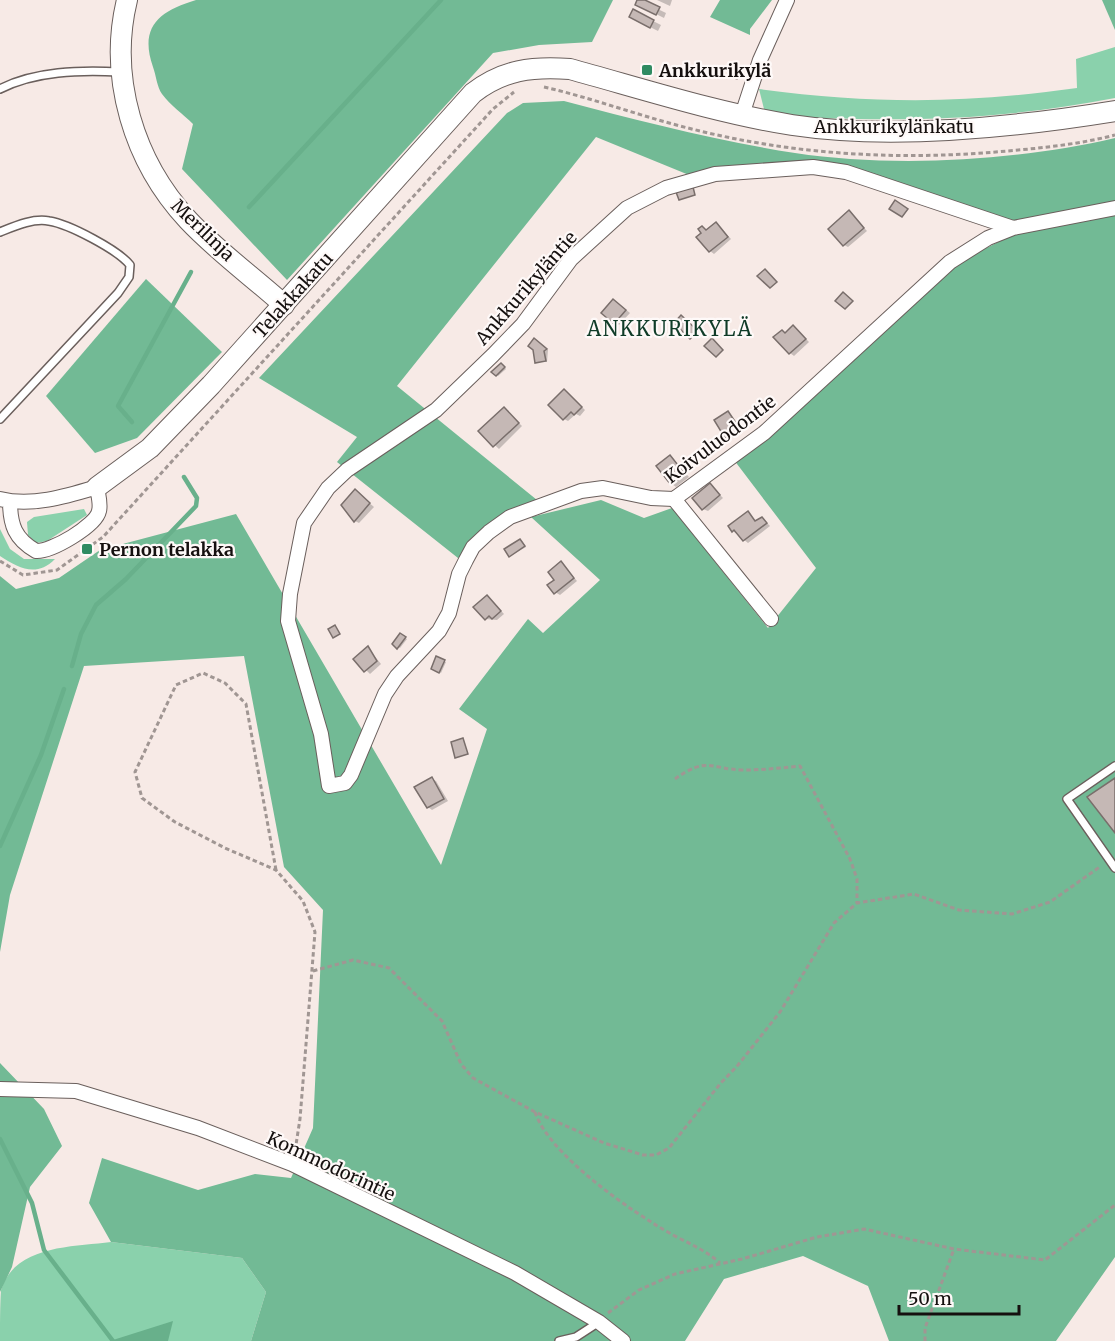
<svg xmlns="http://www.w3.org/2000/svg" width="1115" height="1341" font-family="Merriweather,serif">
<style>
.green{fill:#8ad1ac}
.forest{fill:#72ba95}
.water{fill:#68b08b}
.shadow{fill:#0003}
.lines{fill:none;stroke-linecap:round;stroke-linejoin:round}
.stream{stroke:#68b08b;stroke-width:4.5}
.building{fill:#c5b8b5;stroke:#796e6b;stroke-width:1.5}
.lane-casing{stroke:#6a5f5c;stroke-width:10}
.street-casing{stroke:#6a5f5c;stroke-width:16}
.secondary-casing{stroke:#6a5f5c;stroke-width:22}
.path{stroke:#a09693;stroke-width:3;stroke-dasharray:4.5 3;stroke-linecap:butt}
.lane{stroke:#fff;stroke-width:7}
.street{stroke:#fff;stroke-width:14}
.secondary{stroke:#fff;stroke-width:20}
.poi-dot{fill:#2f8b62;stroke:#fef9f8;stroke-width:2}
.labels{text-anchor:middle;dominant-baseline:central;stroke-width:4.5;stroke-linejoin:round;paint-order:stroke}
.poi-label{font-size:18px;font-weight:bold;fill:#15100f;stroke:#fef9f8;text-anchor:start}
.street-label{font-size:18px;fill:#15100f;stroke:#fef9f8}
.neighbourhood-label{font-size:20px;letter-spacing:1.5px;fill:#103c28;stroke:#fef9f8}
</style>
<rect width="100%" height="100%" fill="#f7eae6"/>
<!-- green -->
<g class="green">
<path d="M1115,47V98C1028,115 944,121 855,119C825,118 793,120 764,109L759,89C872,104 963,104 1077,88L1076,59Z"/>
<polygon points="84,509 87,515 47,541 36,543 28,535 27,522 34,517"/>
<path d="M0,529L10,549L24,559H55C36,578 19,568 0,556Z"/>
<path d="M111,1242L242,1258L266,1292L251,1341H0C0,1326 0,1305 1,1290C15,1245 72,1247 111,1242Z"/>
</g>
<!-- forest -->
<g class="forest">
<path d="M196,0H613L592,42L539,45L493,53L287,280L182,169L193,124C183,114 170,105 162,94C157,87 156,75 153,67C139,27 159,11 196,0Z"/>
<polygon points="720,0 772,0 750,29 750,35 710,17"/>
<polygon points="1102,0 1115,0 1115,30"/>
<path d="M564,101C640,121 717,141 795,153C894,168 1017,161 1115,138V1257L1056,1341H889L868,1286L803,1256L724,1279L685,1341H251L266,1292L242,1258L111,1242L89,1203L102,1158L198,1190L255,1174L291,1178L313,1128L323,910L284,867L244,656L84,666L10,895L0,952V576L16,589L59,578L100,550L236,514L441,865L487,729L459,709L528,619L543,633L600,580L531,517L601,500L644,518L672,508L768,628L816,568L734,460L963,260L1008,237L999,220L825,165L793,162L739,165L689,175L596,137L397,386L537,500L458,558L337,462L357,437L259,378L507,113L523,103Z"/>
<polygon points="146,279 222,352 137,438 95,453 46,396"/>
<polygon points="0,1063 44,1109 62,1146 30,1187 12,1267 0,1292"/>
</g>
<!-- water -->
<polygon class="water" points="173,1321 168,1341 113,1341 113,1340"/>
<!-- shadow -->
<g class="shadow">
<polygon points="639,0 666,13 664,18 644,8"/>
<polygon points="657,0 672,0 670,6"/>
<polygon points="633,11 661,25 658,31 638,21"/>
<polygon points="849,212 867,231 848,247 844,245"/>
<polygon points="716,223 731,239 714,254 710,251 703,228 707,230"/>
<polygon points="618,303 630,313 619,325 615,323"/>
<polygon points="794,327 809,342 794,356 790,353 786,334"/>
<polygon points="535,340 548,350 547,362 537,362"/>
<polygon points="503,365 506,369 498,376 497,375"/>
<polygon points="568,394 585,410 580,416 576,414 568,421 564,419"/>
<polygon points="504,409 522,426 499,449 480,431"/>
<polygon points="728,413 743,431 731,439 726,437"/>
<polygon points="670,457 689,477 676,487 672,484"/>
<polygon points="710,485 723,498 708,511 703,509"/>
<polygon points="359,494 374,507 359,523 355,521"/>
<polygon points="748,513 757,522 762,518 770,526 748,543 733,531"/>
<polygon points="522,541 526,547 510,556"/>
<polygon points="561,563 577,581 560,595 555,592"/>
<polygon points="488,597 504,614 497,620 485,619"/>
<polygon points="401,635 407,639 400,648 394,644"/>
<polygon points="368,648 381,664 370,674 355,659"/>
<polygon points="437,658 446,662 441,673 433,669"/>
<polygon points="432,779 436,781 448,801 432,810 428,807"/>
</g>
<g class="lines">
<!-- stream -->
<g class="stream">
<polyline points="249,207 441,0"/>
<polyline points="132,422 118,406 191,272"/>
<polyline points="72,666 81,634 96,605 126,579 196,506 197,498 184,477"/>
<polyline points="0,846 41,755 64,689"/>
<polyline points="0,1139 32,1203 44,1250 113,1341"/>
</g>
</g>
<!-- building -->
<g class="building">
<polygon points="637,0 645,0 660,7 656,15 635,5"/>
<polygon points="633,9 654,20 650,28 629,17"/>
<polygon points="735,69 740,72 737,79 732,77"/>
<polygon points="693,187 695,195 679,200 676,192"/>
<polygon points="895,200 908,209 902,217 889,209"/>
<polygon points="849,210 864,228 843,246 828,229"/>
<polygon points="716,222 728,237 709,252 696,237 701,233 698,229 702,226 706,230"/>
<polygon points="765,269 777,282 770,288 757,276"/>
<polygon points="843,292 853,301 845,309 835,301"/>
<polygon points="613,299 626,310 614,324 601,313"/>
<polygon points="681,315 698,331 690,339 674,323"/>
<polygon points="793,325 806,339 789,354 773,337 782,330 785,333"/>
<polygon points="534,338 547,349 544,351 546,361 535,363 533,350 528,346"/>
<polygon points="712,338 723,350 716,357 704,346"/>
<polygon points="501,363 505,367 496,376 491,372"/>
<polygon points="564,389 582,407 574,415 571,412 563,420 548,405"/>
<polygon points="504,407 519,423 493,447 478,431"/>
<polygon points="728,411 740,429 725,438 714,420"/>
<polygon points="670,455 685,474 671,485 656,466"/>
<polygon points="710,483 720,495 702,510 692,498"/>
<polygon points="355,489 370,503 354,522 341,505"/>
<polygon points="748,511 755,521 762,517 767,523 743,541 734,530 732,532 728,526"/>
<polygon points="520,539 525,546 509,557 504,549"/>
<polygon points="561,561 574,578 554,594 547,585 554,580 548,572"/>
<polygon points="487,595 501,611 492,619 489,616 485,620 473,607"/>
<polygon points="335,625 340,634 333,638 328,629"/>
<polygon points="400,633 406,637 397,649 392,644"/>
<polygon points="368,646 377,661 364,672 353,659"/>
<polygon points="436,656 445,660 439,673 431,669"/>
<polygon points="463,738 468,754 455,758 451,742"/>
<polygon points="432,777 444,799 427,808 414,787"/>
<polygon points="1115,778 1115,833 1087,797"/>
</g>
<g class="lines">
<!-- lane casing -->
<g class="lane-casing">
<g id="lane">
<path d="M0,89C35,71 80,70 119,72"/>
<path d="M0,232C15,226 33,218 49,221C69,224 118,250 130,265L129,277L118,293L0,419"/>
<polyline points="1115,766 1067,799 1115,868"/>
<polyline points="559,1341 576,1337 599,1322"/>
</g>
</g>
<!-- street casing -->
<g class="street-casing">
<g id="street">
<polyline points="742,115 760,60 787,0"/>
<polyline points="1013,228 988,238 950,262 764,433 674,499 651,498 603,488 581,491 510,517 489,532 473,547 466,560 459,574 449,613 439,631 397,676 385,694 351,775 345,783 329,786 321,734 288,621 290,594 304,523 328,488 347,470 436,410 493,355 523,324 571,259 627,208 666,188 715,174 813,167 846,172 1013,228 1115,208"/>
<path d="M0,499C32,507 67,496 97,487C98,494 101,504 99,511C96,526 51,552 36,551C15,539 10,525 10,501"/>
<polyline points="674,499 771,619"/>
<polyline points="0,1089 76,1091 198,1128 292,1164 515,1273 599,1322 623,1341"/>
</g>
</g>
<!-- secondary casing -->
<g class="secondary-casing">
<g id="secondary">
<path d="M127,0C108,78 134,162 188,220C217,251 253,277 284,305"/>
<path d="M97,487L150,448L211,385L473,93C503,70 532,66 570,69C643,89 717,113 792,125C891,140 1016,127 1115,111"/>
</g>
</g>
<!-- path -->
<g class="path">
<path d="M544,87C592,98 640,116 688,128C792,155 900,161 1007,151C1043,148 1080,144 1115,135"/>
<polyline points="0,561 23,575 57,570 103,537 493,109 514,92"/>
<path d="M675,779C707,756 710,769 743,770C762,770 781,768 800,766L850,859L857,879V903"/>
<polyline points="276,870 246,704 225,683 203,673 176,685 135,772 142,798 175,822 225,848 276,870 303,901 315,932 300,1119 295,1151"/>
<polyline points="313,971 353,960 389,968 442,1021 461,1064 473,1078 535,1112 604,1143 643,1155 656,1155 669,1148 720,1084 738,1065 780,1012 834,923 857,903 914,894 959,910 1012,914 1050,902 1101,866"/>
<path d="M535,1112C549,1155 633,1213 673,1235C690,1244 705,1250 720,1263"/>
<polyline points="608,1313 639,1290 675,1274 742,1259 817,1237 864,1229 954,1249 1045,1260 1115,1205"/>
<polyline points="925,1341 925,1328 954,1249"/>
</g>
<!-- lane -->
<use href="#lane" class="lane"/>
<!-- street -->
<use href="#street" class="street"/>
<!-- secondary -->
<use href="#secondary" class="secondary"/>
</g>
<!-- markers -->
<g class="poi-dot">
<rect x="641" y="64" width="12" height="12" rx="3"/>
<rect x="81" y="543" width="12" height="12" rx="3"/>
</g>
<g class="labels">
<!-- poi labels -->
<g class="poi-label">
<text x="659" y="70">Ankkurikylä</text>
<text x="99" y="549">Pernon telakka</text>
</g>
<!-- street labels -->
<g class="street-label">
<text x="894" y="126">Ankkurikylänkatu</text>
<text transform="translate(203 230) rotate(44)">Merilinja</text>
<text transform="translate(526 288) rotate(-49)">Ankkurikyläntie</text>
<text transform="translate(293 295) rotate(-48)">Telakkakatu</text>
<text transform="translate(720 439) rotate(-37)">Koivuluodontie</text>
<text transform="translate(331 1166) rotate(25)">Kommodorintie</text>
</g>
<!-- neighbourhood labels -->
<g class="neighbourhood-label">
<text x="670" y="328">ANKKURIKYLÄ</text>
</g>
</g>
<!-- scale -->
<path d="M899 1305v9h120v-9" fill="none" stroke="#15100f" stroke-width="3"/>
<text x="908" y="1305" font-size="18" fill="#15100f" stroke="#fef9f8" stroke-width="4.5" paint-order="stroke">50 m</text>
</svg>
